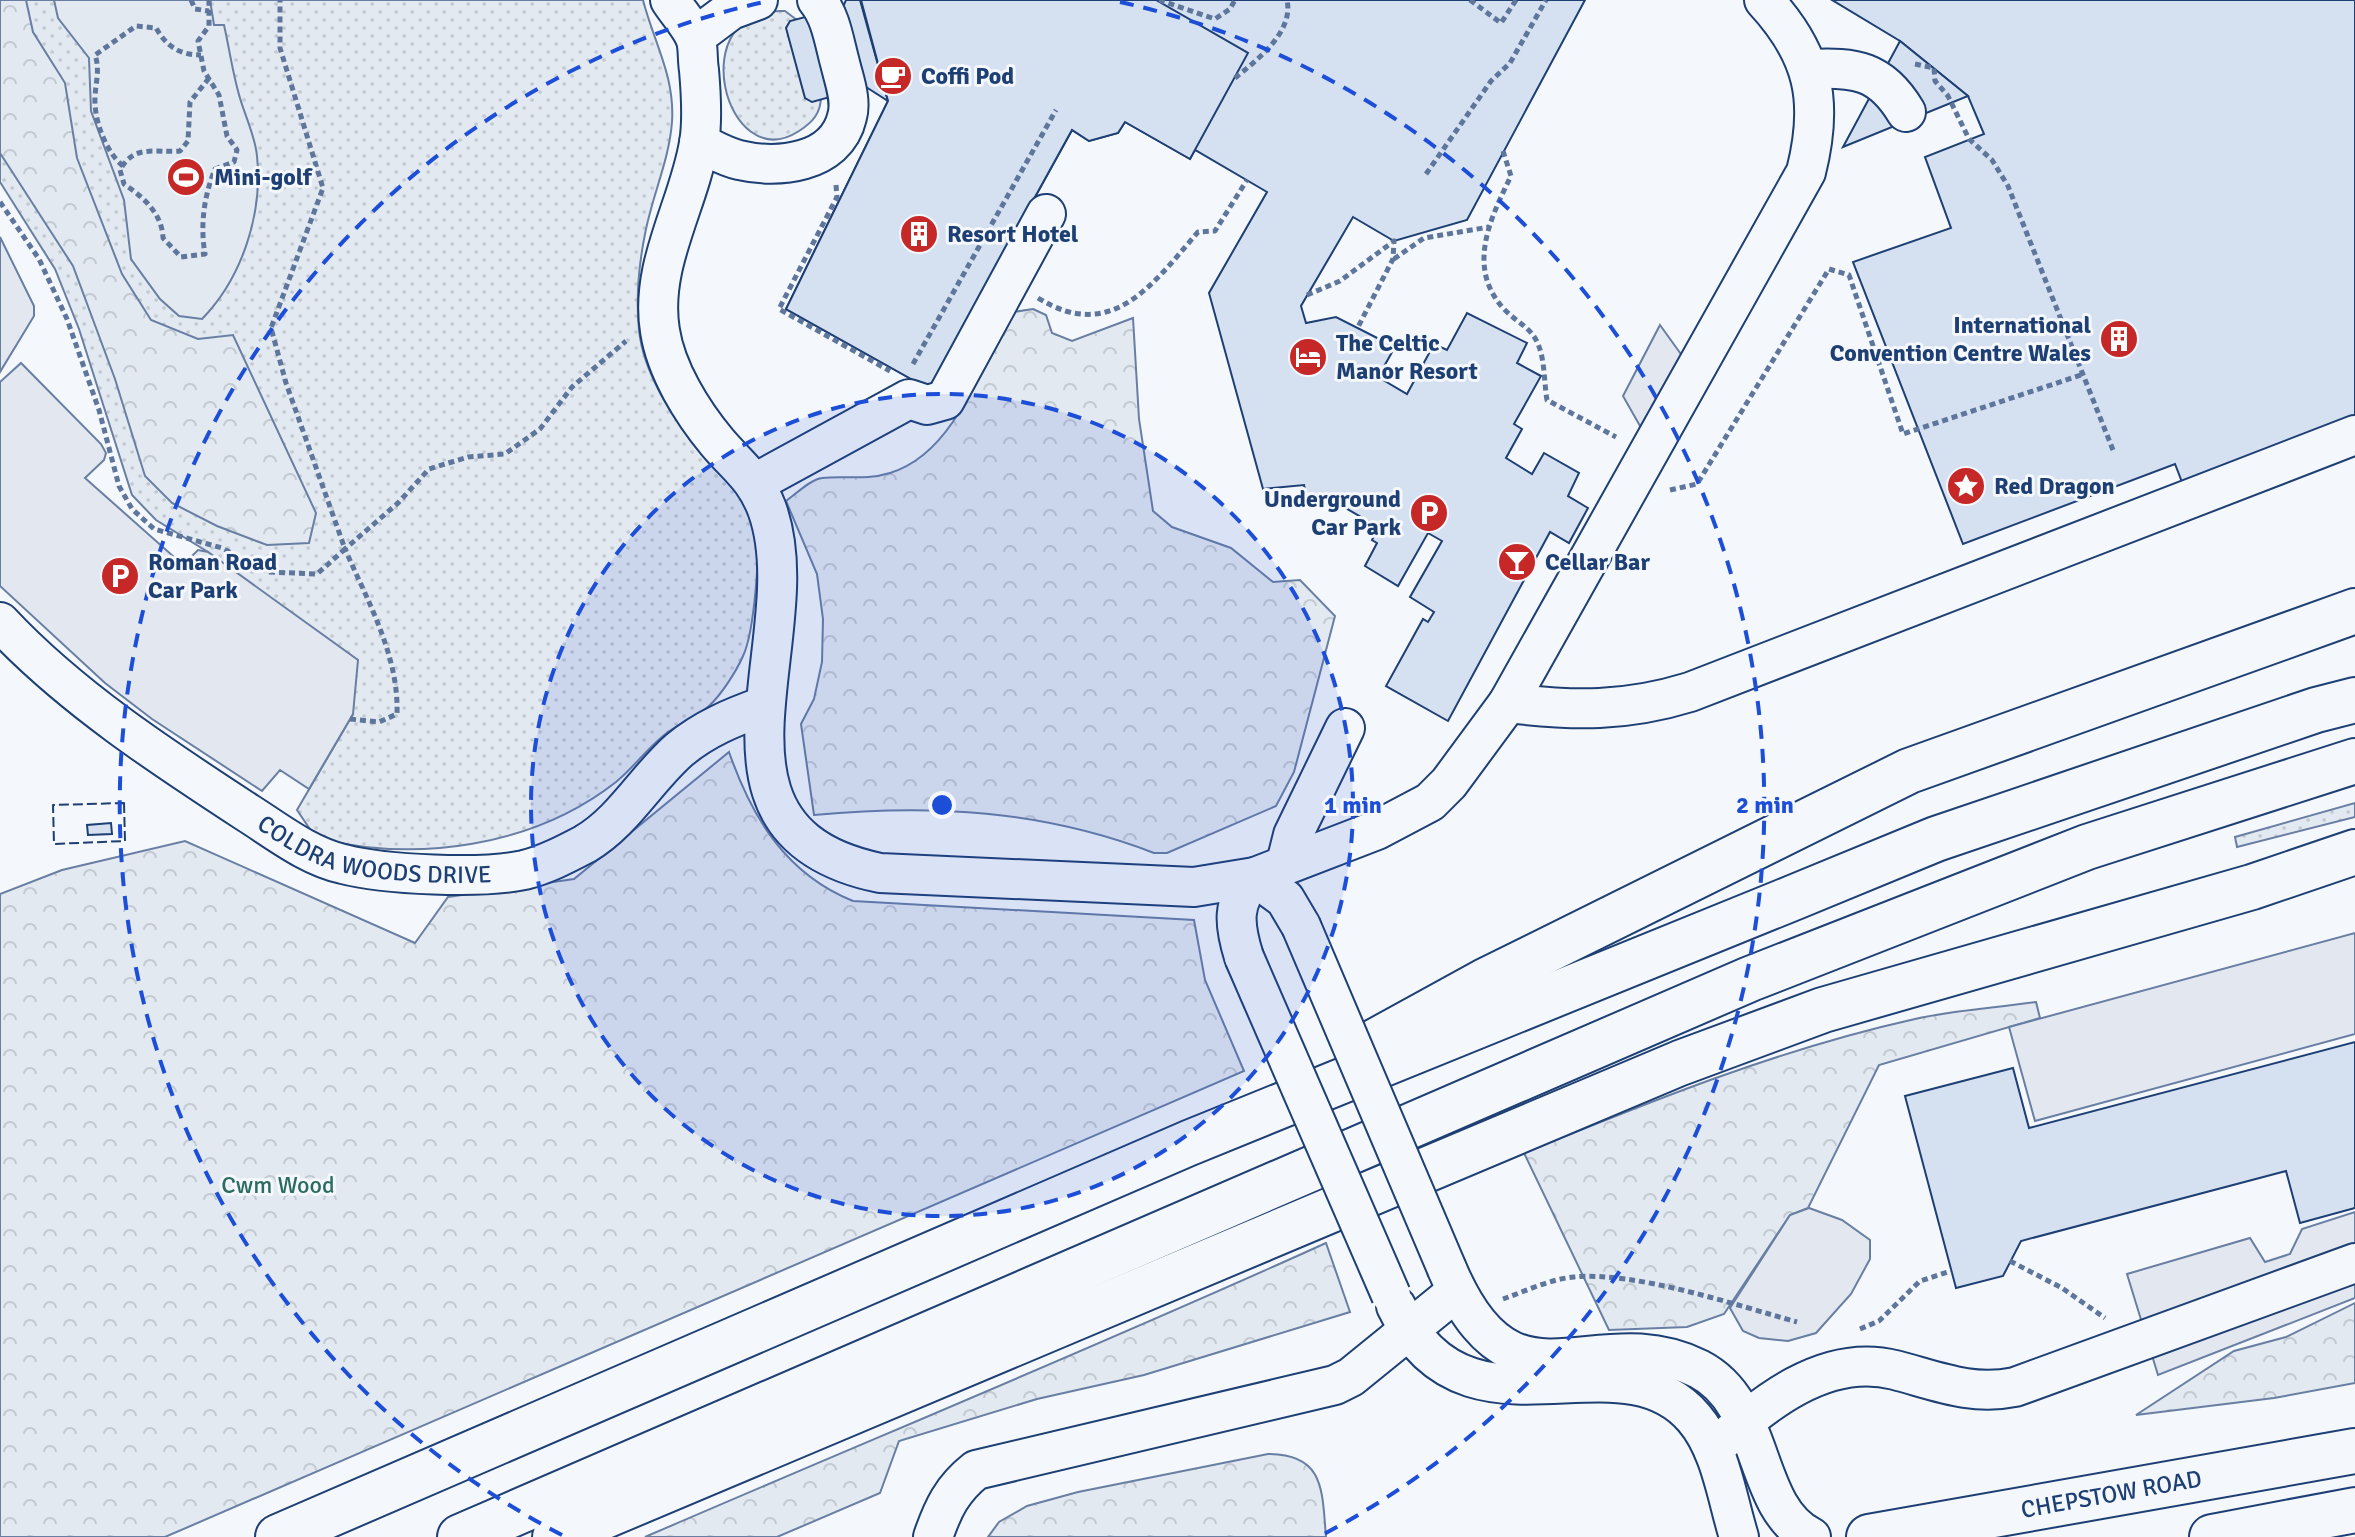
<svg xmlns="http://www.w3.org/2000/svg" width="2355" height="1537" font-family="Signika,sans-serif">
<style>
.grass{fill:url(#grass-dots);stroke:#687fa3;stroke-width:2}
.forest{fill:url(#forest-crowns);stroke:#687fa3;stroke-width:2}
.green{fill:#e3e9f0;stroke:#687fa3;stroke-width:2}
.parking{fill:#e3e8f0;stroke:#687fa3;stroke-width:2}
.building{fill:#d5e0f0;stroke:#1d3f73;stroke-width:2}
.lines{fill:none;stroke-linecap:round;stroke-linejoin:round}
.minor-casing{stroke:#1d3f73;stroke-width:42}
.major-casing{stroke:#1d3f73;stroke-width:48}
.highway-casing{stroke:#1d3f73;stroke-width:48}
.path{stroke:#5e769c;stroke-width:5;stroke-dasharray:6 4;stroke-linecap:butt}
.minor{stroke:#f4f7fb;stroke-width:38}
.major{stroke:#f4f7fb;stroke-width:44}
.highway{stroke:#f4f7fb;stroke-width:44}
.minor-bridge-casing{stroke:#1d3f73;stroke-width:42;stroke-linecap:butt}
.minor-bridge{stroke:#f4f7fb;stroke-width:38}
.fence{stroke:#1d3f73;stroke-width:2;stroke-dasharray:10 4;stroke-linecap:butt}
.ring{fill:none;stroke:#1d4ed8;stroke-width:4;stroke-dasharray:14 10}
.labels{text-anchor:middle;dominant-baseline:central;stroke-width:6;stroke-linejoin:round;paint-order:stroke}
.poi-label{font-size:24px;font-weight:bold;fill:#1d3f73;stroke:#f4f7fb;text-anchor:start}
.street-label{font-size:24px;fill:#1d3f73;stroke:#f4f7fb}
.park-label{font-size:24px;fill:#2c6c60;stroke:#f4f7fb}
.centre{fill:#1d4ed8;stroke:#f4f7fb;stroke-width:4}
.ring-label{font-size:24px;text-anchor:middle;font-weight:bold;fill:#1d4ed8;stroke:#f4f7fb;stroke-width:6;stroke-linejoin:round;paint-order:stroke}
</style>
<defs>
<pattern id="grass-dots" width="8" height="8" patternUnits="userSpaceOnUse" patternTransform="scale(2)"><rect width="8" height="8" fill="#e3e9f0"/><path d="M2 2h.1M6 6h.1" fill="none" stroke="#c2c9d1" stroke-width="1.8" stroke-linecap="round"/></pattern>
<pattern id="forest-crowns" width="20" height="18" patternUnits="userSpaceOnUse" patternTransform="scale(2)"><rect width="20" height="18" fill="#e3e9f0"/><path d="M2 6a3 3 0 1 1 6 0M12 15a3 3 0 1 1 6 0" fill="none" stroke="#c2c9d1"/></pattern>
</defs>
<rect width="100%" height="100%" fill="#f4f7fb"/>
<!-- grass -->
<g class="grass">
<path d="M0,0H643C654,43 675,76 672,122C669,161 652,196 645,234C639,264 636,300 639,330C643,371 672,419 699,448C720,469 750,494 756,525C761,550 754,633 743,656C736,672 721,695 709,706C696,718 677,724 663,736C646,750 633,768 616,782C533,847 416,863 316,838L297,810L353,714L208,552L156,520L132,495L79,329L55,269L0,182Z"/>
<path d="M785,11L797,20L821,96C821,113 813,122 799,131C725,179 681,6 785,11Z"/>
<polygon points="2355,803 2355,817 2237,847 2235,837"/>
</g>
<!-- forest -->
<g class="forest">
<polygon points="0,0 26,0 33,32 65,83 77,158 122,274 151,320 198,339 233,335 316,513 309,543 267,545 217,526 172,503 145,476 115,379 73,266 0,153"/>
<path d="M1033,309L1046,315L1052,333L1072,341L1133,318L1139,419L1153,511L1172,527L1231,548L1273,582L1300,580L1335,616L1294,772L1276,806L1167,853H1154C1043,810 931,804 814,815L801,724L814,699L822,662L823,619L817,574L786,501C796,494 811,479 822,478C846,475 864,481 890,473C955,453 980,368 1007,313Z"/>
<path d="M729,752C752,818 786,874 853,901L1194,920L1205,980L1244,1071L165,1537H0V894L62,870L185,841L415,943L448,897L574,879Z"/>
<path d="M2036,1002L2040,1018L1879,1065L1808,1208L1790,1215L1724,1314L1687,1327L1609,1330L1524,1153C1651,1101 1780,1049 1915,1019C1954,1010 1996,1008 2036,1002Z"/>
<path d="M1326,1243L1350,1312L1144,1375L1037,1399L899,1441L880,1493L777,1537H645C872,1439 1101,1345 1326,1243Z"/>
<polygon points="2355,1303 2355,1383 2274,1398 2136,1415 2234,1351 2286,1337"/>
<path d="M1268,1454C1325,1454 1322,1491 1326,1537H988L999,1522L1027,1506L1078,1492Z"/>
</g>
<!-- green -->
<path class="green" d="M54,0H210L214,25H224C229,47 232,69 238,91C243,112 255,134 257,156C263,214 242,278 202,319L179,316L160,299L131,259L124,200L91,111L89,58L58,18Z"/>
<!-- parking -->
<g class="parking">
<polygon points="0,237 34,306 34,316 0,372"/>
<polygon points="1660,325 1683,357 1644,433 1623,396"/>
<polygon points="21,363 101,444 106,453 104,460 85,478 183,565 198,550 208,552 358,660 353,714 309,789 280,770 262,791 152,719 105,683 0,586 0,382"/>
<polygon points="2355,933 2355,1034 2035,1121 2009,1027"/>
<polygon points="1809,1208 1842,1220 1870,1240 1870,1259 1851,1294 1816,1333 1788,1341 1759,1338 1743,1331 1730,1308 1790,1215"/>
<polygon points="2355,1212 2355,1298 2158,1375 2127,1274 2250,1238 2265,1262 2290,1254 2302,1229"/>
</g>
<!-- building -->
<g class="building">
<polygon points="846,0 861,0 888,101 866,87 812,102 805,98 786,28 790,21 843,7"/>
<polygon points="860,0 1585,0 1467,220 1394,241 1353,217 1301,306 1306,323 1336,317 1395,347 1378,377 1407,394 1434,344 1447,350 1467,313 1527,343 1517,363 1541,376 1514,424 1522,429 1506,458 1532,474 1544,453 1579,473 1568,496 1588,508 1569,543 1550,532 1448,721 1386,686 1423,619 1428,622 1434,612 1410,597 1442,541 1428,533 1398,586 1365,566 1377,543 1372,540 1378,527 1337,503 1309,508 1304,485 1263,489 1209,293 1267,192 1195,150 1190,159 1125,122 1118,133 1089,141 1072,130 929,389 786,309 888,101"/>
<polygon points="861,0 1156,0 1248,53 1190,159 1125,122 1118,133 1089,141 1072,130 929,389 786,309 888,101"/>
<polygon points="1832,0 2355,0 2355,417 2182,482 2175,464 1963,544 1853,262 1951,228 1925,157 1984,134 1968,96 1900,41"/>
<polygon points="1900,41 1968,96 1843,147"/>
<polygon points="111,823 112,834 88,835 87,825"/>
<polygon points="2355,1042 2355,1208 2300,1223 2286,1171 2021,1241 2003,1276 1956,1288 1905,1096 2013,1068 2029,1128"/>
</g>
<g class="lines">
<!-- minor casing -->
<g class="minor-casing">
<g id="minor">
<path d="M670,0C677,11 688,23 694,35C699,44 697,60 699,70C701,93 703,120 699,143C689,205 649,265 660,331C666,370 692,412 717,442C738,467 755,477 767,509C813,636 677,831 880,873L1194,887L1255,877L1377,830L1430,802L1449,783L1508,703L1806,172C1824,101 1814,54 1764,0"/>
<polyline points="695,37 731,10 758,0"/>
<path d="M1810,69C1855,67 1881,70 1906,112"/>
<path d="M699,143C712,149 725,157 739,160C777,169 836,164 847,117C852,100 844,80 840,63C834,41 831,17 817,0"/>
<polyline points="757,482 909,399 927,405 945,400 1046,214"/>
<path id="s1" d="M0,622C70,697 162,757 248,813C278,832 308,856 343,864C385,875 482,879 524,870C545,865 566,854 585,844C623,822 646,779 679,750C704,729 733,717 764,706"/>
<path d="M1508,703C1574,711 1625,712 1690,692L2355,435"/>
<polyline points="1286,863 1293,835 1345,728"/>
<polyline points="1255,877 1285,899 1301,926"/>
<path d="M1244,957C1234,925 1231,902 1255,877"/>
<path d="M1447,1269C1514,1427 1592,1316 1699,1369C1767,1404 1751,1507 1811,1537"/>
<path d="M1396,1306C1466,1455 1618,1329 1694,1418C1721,1449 1727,1499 1739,1537"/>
<path d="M1713,1449C1762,1405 1824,1352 1895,1370C1937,1381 1971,1396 2015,1387L2355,1263"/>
<path d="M933,1537C943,1508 952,1489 976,1470L1335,1385L1351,1377L1457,1291"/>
</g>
</g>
<!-- major casing -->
<g class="major-casing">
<g id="major">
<path id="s2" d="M1869,1537L2355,1451"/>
<polyline points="2212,1537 2355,1510"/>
</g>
</g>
<!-- highway casing -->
<g class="highway-casing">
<g id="highway">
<polyline points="1374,1042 1485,981 1909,771 2355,611"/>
<polyline points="278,1537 1189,1143 1795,897 1936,839 2316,710 2355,700"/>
<polyline points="460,1537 1750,979 2087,847 2355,761"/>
<polyline points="555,1537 1680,1063 1823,1010 2252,887 2355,852"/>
</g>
</g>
<!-- path -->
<g class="path">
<polyline points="191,0 195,9 209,11"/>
<polyline points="1159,0 1215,19 1230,9 1235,0"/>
<polyline points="1470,0 1501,23 1516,0"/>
<polyline points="1915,64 1934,68 1935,81 1948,96 1969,139 1992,160 2008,186 2113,450"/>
<path d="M209,78L190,102L188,141L180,151C154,153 134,144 120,170L124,184C143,197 162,213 163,238L181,257L205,254C200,225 204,196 215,169L234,162L237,150L227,136L219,95L204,71L198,41L209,26V0"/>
<path d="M1235,78C1257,60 1294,32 1287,0"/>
<path d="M1503,151L1511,176C1490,219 1466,268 1504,309C1516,322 1531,327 1538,344C1545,360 1544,383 1547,400L1616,437"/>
<path d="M123,166C107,153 96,125 95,104C94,86 101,72 95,55L136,26L156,28C167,47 180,55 201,55"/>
<polyline points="1426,174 1491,81 1510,63 1546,0"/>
<polyline points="836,185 837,197 779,309 890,371"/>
<polyline points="0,202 39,259 67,319 99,410 119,486 132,509 154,529 222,548 268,572 317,574 345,549 286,383 271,328 323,188 280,48 280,0"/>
<polyline points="1394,259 1424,238 1489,227"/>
<polyline points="1307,295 1340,281 1394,241 1393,259 1358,327"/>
<path d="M1038,298C1112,344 1153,284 1198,232L1215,231L1247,180"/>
<polyline points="913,364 1056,110"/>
<polyline points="1670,490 1697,484 1829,269 1849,275 1903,434 2084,374"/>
<path d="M350,719L379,722L397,714C399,656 368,602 345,549L398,503L429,469L468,457L505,454L540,429L572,387L626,341"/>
<polyline points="2010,1261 2062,1288 2105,1318"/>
<path d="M1503,1299C1526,1291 1550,1279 1574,1277C1635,1271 1736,1305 1797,1322"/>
<polyline points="1860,1329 1879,1321 1920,1281 1951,1271"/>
</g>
<!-- minor -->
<use href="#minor" class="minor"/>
<!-- major -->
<use href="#major" class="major"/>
<!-- highway -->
<use href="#highway" class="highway"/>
<!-- minor-bridge casing -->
<g class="minor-bridge-casing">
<g id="minor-bridge">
<polyline points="1301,926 1447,1269"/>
<polyline points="1244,957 1391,1295"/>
</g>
</g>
<!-- minor-bridge -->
<use href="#minor-bridge" class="minor-bridge"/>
<!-- fence -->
<polygon class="fence" points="124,803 125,841 54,844 53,805"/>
</g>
<!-- distance rings -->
<circle cx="942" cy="805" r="411" fill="#1d4ed8" fill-opacity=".12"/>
<g class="ring">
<circle cx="942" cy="805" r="411"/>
<path d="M562 1535A823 823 0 0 1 764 2M1120 2A823 823 0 0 1 1322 1535"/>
</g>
<!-- icons -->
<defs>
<g id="cafe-disc" transform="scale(2)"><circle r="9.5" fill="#c62828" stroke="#f4f7fb"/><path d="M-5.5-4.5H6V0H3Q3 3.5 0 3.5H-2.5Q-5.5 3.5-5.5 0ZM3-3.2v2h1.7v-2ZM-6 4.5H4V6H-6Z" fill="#fff"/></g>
<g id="stadium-disc" transform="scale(2)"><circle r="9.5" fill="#c62828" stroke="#f4f7fb"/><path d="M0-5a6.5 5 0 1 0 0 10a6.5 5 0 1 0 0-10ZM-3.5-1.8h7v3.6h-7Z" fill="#fff"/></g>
<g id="building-disc" transform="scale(2)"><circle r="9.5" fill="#c62828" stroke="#f4f7fb"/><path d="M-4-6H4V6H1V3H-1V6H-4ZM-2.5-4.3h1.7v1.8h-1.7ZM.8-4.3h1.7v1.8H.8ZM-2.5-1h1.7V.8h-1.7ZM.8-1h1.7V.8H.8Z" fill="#fff"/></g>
<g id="hotel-disc" transform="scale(2)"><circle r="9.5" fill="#c62828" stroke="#f4f7fb"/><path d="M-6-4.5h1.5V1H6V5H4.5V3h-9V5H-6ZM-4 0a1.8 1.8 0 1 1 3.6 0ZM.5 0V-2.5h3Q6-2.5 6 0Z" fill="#fff"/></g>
<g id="sight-disc" transform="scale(2)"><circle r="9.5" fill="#c62828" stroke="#f4f7fb"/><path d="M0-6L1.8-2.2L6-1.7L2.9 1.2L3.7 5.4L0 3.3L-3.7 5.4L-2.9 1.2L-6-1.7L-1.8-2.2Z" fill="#fff"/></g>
<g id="parking-disc" transform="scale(2)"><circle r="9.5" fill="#c62828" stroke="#f4f7fb"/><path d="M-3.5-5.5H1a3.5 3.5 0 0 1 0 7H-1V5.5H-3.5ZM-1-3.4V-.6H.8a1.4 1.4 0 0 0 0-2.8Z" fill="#fff"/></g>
<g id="bar-disc" transform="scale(2)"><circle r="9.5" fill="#c62828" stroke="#f4f7fb"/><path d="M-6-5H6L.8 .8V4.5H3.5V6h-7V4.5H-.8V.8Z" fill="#fff"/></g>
</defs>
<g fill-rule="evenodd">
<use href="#cafe-disc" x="893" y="76"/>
<use href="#stadium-disc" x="186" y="177"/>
<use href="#building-disc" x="919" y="234"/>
<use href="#building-disc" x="2119" y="339"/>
<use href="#hotel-disc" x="1308" y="357"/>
<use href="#sight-disc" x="1966" y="486"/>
<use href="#parking-disc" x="1429" y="513"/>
<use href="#bar-disc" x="1517" y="562"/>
<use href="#parking-disc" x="120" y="576"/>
</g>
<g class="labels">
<!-- poi labels -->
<g class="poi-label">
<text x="921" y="76">Coffi Pod</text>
<text x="214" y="177">Mini-golf</text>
<text x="947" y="234">Resort Hotel</text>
<text x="2091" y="325" text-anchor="end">International<tspan x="2091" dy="28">Convention Centre Wales</tspan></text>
<text x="1336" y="343">The Celtic<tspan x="1336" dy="28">Manor Resort</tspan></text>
<text x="1994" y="486">Red Dragon</text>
<text x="1401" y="499" text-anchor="end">Underground<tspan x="1401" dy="28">Car Park</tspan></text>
<text x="148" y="562">Roman Road<tspan x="148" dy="28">Car Park</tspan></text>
<text x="1545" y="562">Cellar Bar</text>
</g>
<!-- street labels -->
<g class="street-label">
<text stroke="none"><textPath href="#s1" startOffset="450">COLDRA WOODS DRIVE</textPath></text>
<text stroke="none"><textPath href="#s2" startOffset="246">CHEPSTOW ROAD</textPath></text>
</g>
<!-- park labels -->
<g class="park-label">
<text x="278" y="1185">Cwm Wood</text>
</g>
</g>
<circle cx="942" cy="805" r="12" class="centre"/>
<g class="ring-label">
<text x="1353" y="813">1 min</text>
<text x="1765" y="813">2 min</text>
</g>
</svg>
